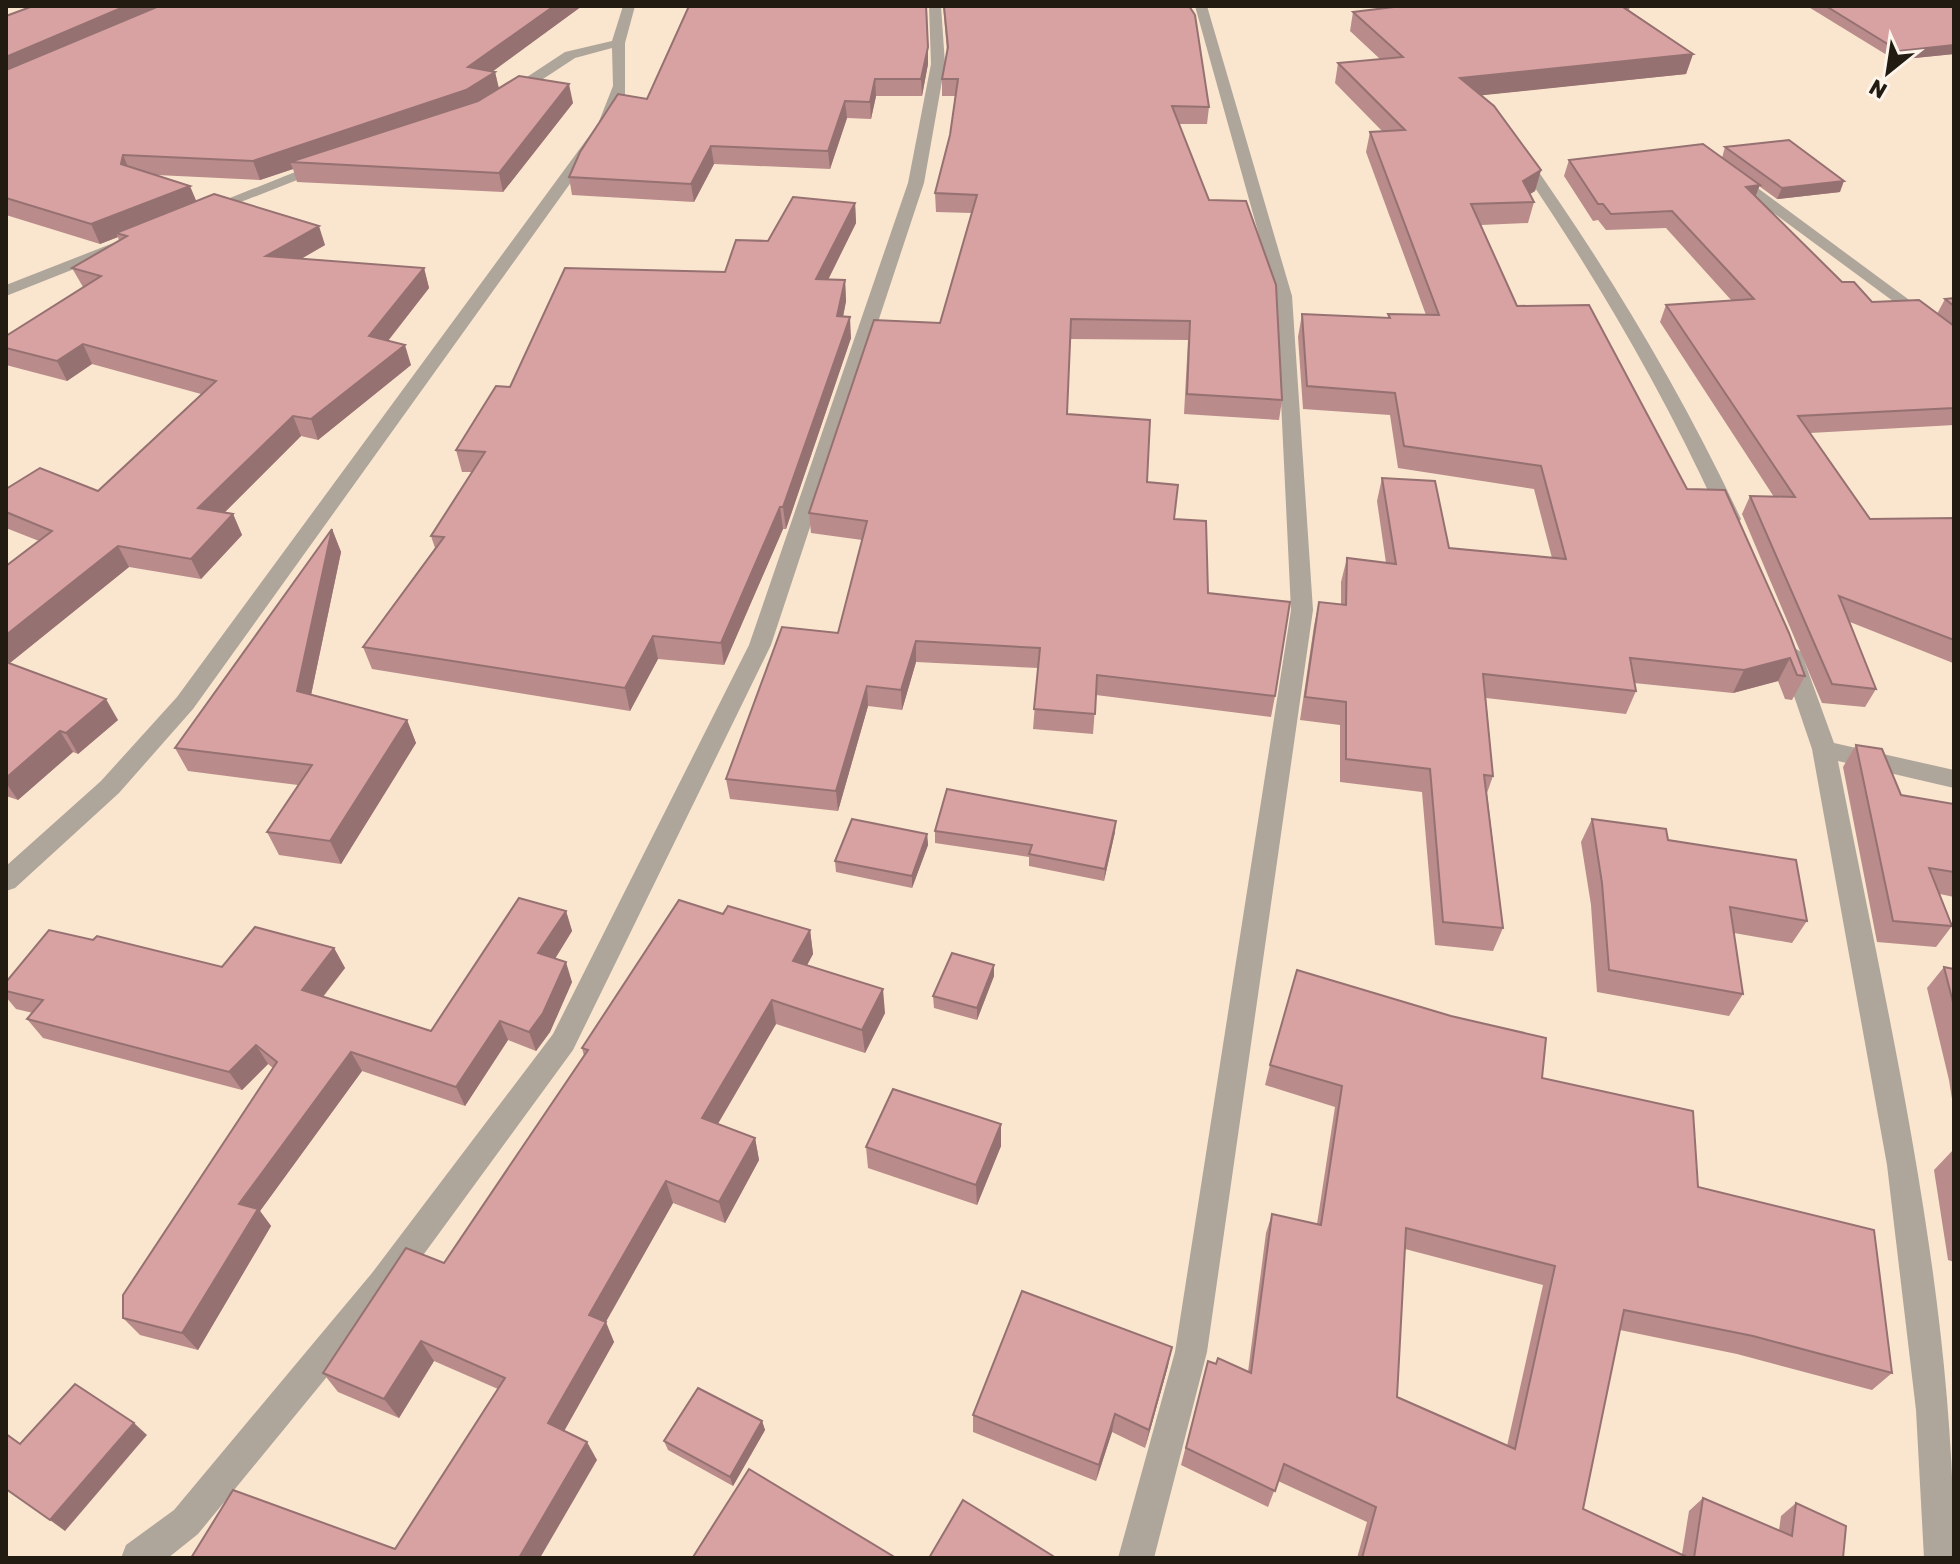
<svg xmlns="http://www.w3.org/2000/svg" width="1960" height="1564" font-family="Rubik,sans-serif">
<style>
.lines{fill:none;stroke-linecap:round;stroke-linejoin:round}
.minor{fill:#aea59b;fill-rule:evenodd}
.wall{fill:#b98b8a;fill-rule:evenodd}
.shaded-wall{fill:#967171}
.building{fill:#d7a2a1;stroke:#967171;stroke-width:2;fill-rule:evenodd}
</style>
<rect width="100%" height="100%" fill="#fae5ce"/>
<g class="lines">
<!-- minor -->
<g class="minor">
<polygon points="623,6 635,6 625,43 625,95 610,128 193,709 119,793 15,888 6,891 6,866 101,781 177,697 598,124 613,86 612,48 575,58 514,98 504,98 504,92 565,52 612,41"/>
<polygon points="929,6 941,6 945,64 924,183 771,645 573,1050 394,1295 198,1534 168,1558 121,1558 126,1545 174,1510 372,1273 553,1034 749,645 908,183 931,64"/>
<polygon points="1195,6 1207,6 1292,296 1313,610 1207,1352 1154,1558 1118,1558 1175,1352 1291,610 1276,296"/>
<path d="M1514,151H1524C1607,268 1680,389 1741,519L1738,523H1724L1721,519C1663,390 1592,270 1512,154Z"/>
<polygon points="325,160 332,164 330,167 208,215 195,212"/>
<polygon points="1726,172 1736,172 1954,333 1954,346 1726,178"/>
<polygon points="121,240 129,245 127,248 6,296 6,285"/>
<path d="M1790,645L1801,652L1834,743L1954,770V788L1838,761C1889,1024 1954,1289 1954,1558H1924L1916,1410L1887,1165L1812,749L1779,652Z"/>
</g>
</g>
<!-- wall -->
<g class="wall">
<polygon points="33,6 582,6 492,71 495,72 499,88 573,103 503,192 297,182 293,169 260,180 157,175 196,201 325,245 301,259 424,268 429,288 388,341 411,365 318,440 301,436 224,513 233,514 242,535 201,579 129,567 10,663 118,720 78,754 73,752 18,800 6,796 6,566 39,541 6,528 6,489 98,491 201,394 92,364 67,381 6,365 6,336 83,287 72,268 119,241 118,237 100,244 6,215 6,16"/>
<polygon points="689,6 927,6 928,64 922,96 876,96 871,119 847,118 830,169 714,164 694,202 572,195 569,177 647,99"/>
<polygon points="943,6 1189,6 1209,107 1207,124 1179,124 1282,400 1279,420 1184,414 1188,340 1070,339 1067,414 1147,482 1174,519 1208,593 1275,696 1271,717 1096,695 1093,734 1033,729 1038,668 916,662 902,710 868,706 838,811 730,799 726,779 838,633 862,540 811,533 809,513 940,323 972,213 936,212 935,193 950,135 955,96 942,96 942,79 947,51"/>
<polygon points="1630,6 1629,10 1693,54 1686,74 1481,95 1541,170 1535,191 1530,194 1534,202 1528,223 1481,225 1517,306 1687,489 1805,676 1792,700 1785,699 1778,681 1733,693 1634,683 1636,691 1626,714 1486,698 1493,776 1487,793 1503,928 1493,951 1435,945 1422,792 1340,782 1340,725 1300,720 1314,626 1319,602 1341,605 1341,582 1347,558 1386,563 1377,501 1382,478 1449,548 1552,558 1534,489 1398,468 1390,415 1303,409 1298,337 1302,314 1388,318 1388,314 1426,315 1366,152 1370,132 1382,131 1335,83 1338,63 1380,59 1350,31 1353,12"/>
<polygon points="1807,6 1954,6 1954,54 1895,60"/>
<polygon points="1725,147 1840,192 1777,199 1759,186 1756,196 1842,282 1872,302 1937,314 1945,299 1954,298 1954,425 1810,433 1870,519 1954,518 1954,661 1953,663 1850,622 1876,689 1865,707 1822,703 1742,514 1750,496 1774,497 1660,322 1666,305 1732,301 1666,228 1606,230 1598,220 1593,221 1564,176 1569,160 1722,158"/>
<polygon points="855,203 856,223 828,280 845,280 846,301 843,316 851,338 786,529 783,529 724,665 658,659 630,711 372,669 363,647 435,548 431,536 472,472 462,472 456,450 510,387 725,272 768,241"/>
<polygon points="332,529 341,552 311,695 407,720 416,743 341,864 279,855 267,832 298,785 188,771 175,748"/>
<polygon points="1856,745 1901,795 1954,804 1954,897 1940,894 1952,926 1936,947 1877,942 1843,767"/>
<polygon points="1592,819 1668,840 1807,921 1792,943 1734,933 1743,994 1729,1016 1597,992 1591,905 1581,842"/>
<polygon points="935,831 1115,832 1104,881 1029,866 1029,857 935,843"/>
<polygon points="927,834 928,845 912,888 836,872 835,861"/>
<polygon points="566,911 572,931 555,959 572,982 550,1032 536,1051 508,1040 465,1106 362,1071 260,1211 271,1226 198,1350 140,1335 123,1318 273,1068 268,1064 242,1090 43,1038 27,1019 33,1013 16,1009 6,997 6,982 93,940 222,967 334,948 345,968 323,997 431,1031"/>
<polygon points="723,914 810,930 813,954 807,965 885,1013 865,1053 776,1024 717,1124 755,1138 759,1160 725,1223 673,1203 605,1322 614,1342 564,1431 597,1460 395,1549 498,1389 434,1361 399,1418 338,1392 323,1373 444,1263 584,1056 582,1048"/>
<polygon points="1944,967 1954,969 1954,1112 1949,1080 1927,988"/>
<polygon points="994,976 977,1020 934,1008 933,996"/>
<path d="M1270,1065L1542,1078L1698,1187L1892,1373L1872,1390L1737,1354L1620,1330L1583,1509L1682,1554L1689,1511L1703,1498L1779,1530L1781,1516L1796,1503L1843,1558H1357L1367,1522L1278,1481L1268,1507L1181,1465L1208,1361L1248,1372L1266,1233L1272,1214L1317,1224L1335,1107L1265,1085ZM1405,1249L1543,1285L1507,1446L1397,1397Z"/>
<polygon points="1001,1124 1001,1146 977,1205 868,1168 866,1147"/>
<polygon points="1953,1150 1954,1150 1954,1262 1948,1260 1934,1170"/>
<polygon points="1168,1366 1145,1448 1112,1432 1096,1481 973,1432 973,1415"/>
<polygon points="762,1421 765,1430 733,1486 668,1450 664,1441"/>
</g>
<!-- shaded-wall -->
<g class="shaded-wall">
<polygon points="126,6 174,6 6,79 6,57"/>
<polygon points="554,6 582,6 473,86 468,67"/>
<polygon points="1954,45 1954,54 1895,60 1899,51"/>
<polygon points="928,47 928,64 922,96 921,79"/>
<polygon points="1693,54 1686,74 1456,98 1460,78"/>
<polygon points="495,72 499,90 471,108 290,162 293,169 260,180 253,161"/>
<polygon points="875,79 876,96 871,119 870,102"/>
<polygon points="569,84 573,103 503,192 499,173"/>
<polygon points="845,101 847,118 830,169 828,151"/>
<polygon points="711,146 714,164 694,202 691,184"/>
<polygon points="123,155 131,174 121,164"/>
<polygon points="1541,170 1535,191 1517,202 1523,181"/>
<polygon points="1844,181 1840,192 1777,199 1782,188"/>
<polygon points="1760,185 1753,202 1746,187"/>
<polygon points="190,186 198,205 116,233 118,237 100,244 91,224"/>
<polygon points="855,203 856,223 818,300 816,279"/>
<polygon points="319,226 325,245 273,275 266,256"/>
<polygon points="424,268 429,288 376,356 369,336"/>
<polygon points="845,280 846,301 839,338 837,316"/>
<polygon points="850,317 851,338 786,529 783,507"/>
<polygon points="83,344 92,364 67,381 57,361"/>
<polygon points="405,345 411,365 318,440 311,419"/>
<polygon points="293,416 301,436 208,529 198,508"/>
<polygon points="780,507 783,529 724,665 721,643"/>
<polygon points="233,514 242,535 201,579 191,559"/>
<polygon points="332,529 341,552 307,714 297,691"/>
<polygon points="118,546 129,567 6,666 6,635"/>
<polygon points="653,636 658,659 630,711 625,688"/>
<polygon points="916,641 916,662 902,710 901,690"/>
<polygon points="1790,658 1778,681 1733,693 1744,670"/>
<polygon points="867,686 868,706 838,811 836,791"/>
<polygon points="106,699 118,720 78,754 66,733"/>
<polygon points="407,720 416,743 341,864 330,841"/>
<polygon points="60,731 73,752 18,800 6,783 6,778"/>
<polygon points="1116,821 1115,832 1104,881 1105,869"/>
<polygon points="927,834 928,845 912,888 912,876"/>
<polygon points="566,911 572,931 546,973 538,953"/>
<polygon points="810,930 813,954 797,984 793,961"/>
<polygon points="334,948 345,968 313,1009 302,990"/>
<polygon points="566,962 572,982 550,1032 536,1051 529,1032"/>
<polygon points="994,965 994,976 977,1020 977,1008"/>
<polygon points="883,989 885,1013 865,1053 862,1030"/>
<polygon points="772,1000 776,1024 708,1141 702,1118"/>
<polygon points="500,1021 508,1040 465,1106 456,1087"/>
<polygon points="256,1045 268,1064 242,1090 229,1072"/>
<polygon points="351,1052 362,1071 260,1211 271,1226 198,1350 182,1333 239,1204"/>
<polygon points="1001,1124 1001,1146 977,1205 976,1185"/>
<polygon points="755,1138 759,1160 725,1223 719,1202"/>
<polygon points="666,1181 673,1203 598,1336 589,1315"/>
<polygon points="606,1322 614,1342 558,1442 548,1423"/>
<polygon points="421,1341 434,1361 399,1418 384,1399"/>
<polygon points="1172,1347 1168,1366 1145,1448 1149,1430"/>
<polygon points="1115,1414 1112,1432 1096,1481 1099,1465"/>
<polygon points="762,1421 765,1430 733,1486 730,1477"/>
<polygon points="134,1423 147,1435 65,1531 50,1520"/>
<polygon points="587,1442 597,1460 540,1558 519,1558"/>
</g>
<!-- building -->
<g class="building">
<polygon points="33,6 126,6 6,57 6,16"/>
<polygon points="159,6 554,6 468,67 495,72 466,90 253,161 123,155 121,164 190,186 91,224 6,198 6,70"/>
<polygon points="689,6 926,6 928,47 921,79 875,79 870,102 845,101 828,151 711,146 691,184 569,177 580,152 618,94 647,99"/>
<polygon points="944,6 1189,6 1195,15 1209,107 1172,106 1209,200 1246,201 1276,285 1282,400 1187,394 1190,321 1071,319 1067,414 1150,420 1147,482 1178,485 1174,519 1206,521 1208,593 1290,602 1275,696 1097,675 1095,714 1034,709 1040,648 916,641 901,690 867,686 836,791 726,779 782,627 838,633 867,521 809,513 874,320 940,323 977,195 935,193 950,135 958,79 942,79 948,47"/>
<polygon points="1402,6 1629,6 1623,7 1693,54 1460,78 1494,106 1541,170 1523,181 1534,202 1471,204 1517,306 1589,305 1687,489 1725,490 1789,633 1805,676 1797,675 1790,658 1744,670 1630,658 1636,691 1483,674 1493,776 1484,775 1503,928 1443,922 1430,769 1346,759 1346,702 1305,697 1319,602 1346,605 1347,558 1396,564 1382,478 1435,481 1449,548 1566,559 1541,466 1404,446 1395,393 1307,386 1302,314 1390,318 1388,314 1439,315 1370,132 1405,130 1338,63 1403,57 1353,12"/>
<polygon points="1826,6 1954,6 1954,45 1899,51"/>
<polygon points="519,76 569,84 499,173 290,162 478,101"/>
<polygon points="1789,140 1844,181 1782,188 1725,147"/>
<polygon points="1703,144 1760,185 1746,187 1842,282 1854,282 1872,302 1919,300 1954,326 1954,408 1798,416 1870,519 1954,518 1954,640 1839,596 1876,689 1832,684 1750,496 1795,497 1666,305 1754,299 1672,211 1611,214 1603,204 1598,204 1569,160"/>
<polygon points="214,194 319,226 266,256 424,268 369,336 405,345 311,419 293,416 198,508 233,514 191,559 118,546 6,635 6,566 52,531 6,512 6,489 40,468 98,491 216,381 83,344 57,361 6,348 6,336 101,276 72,268 127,236 116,233"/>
<polygon points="793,197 855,203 816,279 845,280 837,316 850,317 783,507 780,507 721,643 653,636 625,688 363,647 444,537 431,536 485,452 456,450 496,386 510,387 565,268 725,272 736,240 768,241"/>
<polygon points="1954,298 1954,306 1945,299"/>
<polygon points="332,529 297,691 407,720 330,841 267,832 312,765 175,748"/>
<polygon points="6,662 106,699 66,733 60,731 6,778"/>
<polygon points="1856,745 1882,749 1901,795 1954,804 1954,872 1929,868 1952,926 1893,921"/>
<polygon points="947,789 1116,821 1105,869 1029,854 1032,845 935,831"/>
<polygon points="852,819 927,834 912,876 835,861"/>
<polygon points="1592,819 1666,829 1668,840 1796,860 1807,921 1730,907 1743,994 1609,970 1602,883"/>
<polygon points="519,898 566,911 538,953 566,962 543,1013 529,1032 500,1021 456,1087 351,1052 239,1204 258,1209 182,1333 123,1318 123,1295 277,1062 256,1045 229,1072 27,1019 43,1000 6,991 6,982 49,930 93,940 97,936 222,967 255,927 334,948 302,990 431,1031"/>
<polygon points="679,900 723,914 728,906 810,930 793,961 883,989 862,1030 772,1000 702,1118 755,1138 719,1202 666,1181 589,1315 606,1322 548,1423 587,1442 519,1558 191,1558 233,1490 395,1549 505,1378 421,1341 384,1399 323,1373 406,1248 444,1263 588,1050 582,1048"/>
<polygon points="952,953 994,965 977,1008 933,996"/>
<polygon points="1944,967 1954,969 1954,1006"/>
<path d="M1297,970L1451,1016L1546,1038L1542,1078L1693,1111L1698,1187L1874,1230L1892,1373L1753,1336L1624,1310L1583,1509L1689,1558H1362L1376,1507L1284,1464L1275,1491L1186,1448L1208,1361L1216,1364L1218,1358L1251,1373L1272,1214L1321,1225L1342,1086L1270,1065ZM1406,1228L1555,1266L1515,1449L1397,1397Z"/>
<polygon points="893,1089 1001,1124 976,1185 866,1147"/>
<polygon points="1022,1291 1172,1347 1149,1430 1115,1414 1099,1465 973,1415"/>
<polygon points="75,1384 134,1423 50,1520 6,1489 6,1434 20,1444"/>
<polygon points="698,1388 762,1421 730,1477 664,1441"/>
<polygon points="749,1469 896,1558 694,1558 693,1557"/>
<polygon points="1703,1498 1792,1536 1796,1503 1846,1526 1843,1558 1694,1558"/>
<polygon points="963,1500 1053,1556 1052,1558 929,1558"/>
</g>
<!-- border -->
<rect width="1960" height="1564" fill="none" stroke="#221b12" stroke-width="16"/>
<!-- north arrow -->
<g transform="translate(1888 72) rotate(210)" stroke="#fdf5eb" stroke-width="6" paint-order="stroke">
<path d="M0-6L14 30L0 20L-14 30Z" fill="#221b12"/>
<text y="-12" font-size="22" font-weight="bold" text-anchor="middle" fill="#221b12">N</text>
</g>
</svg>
